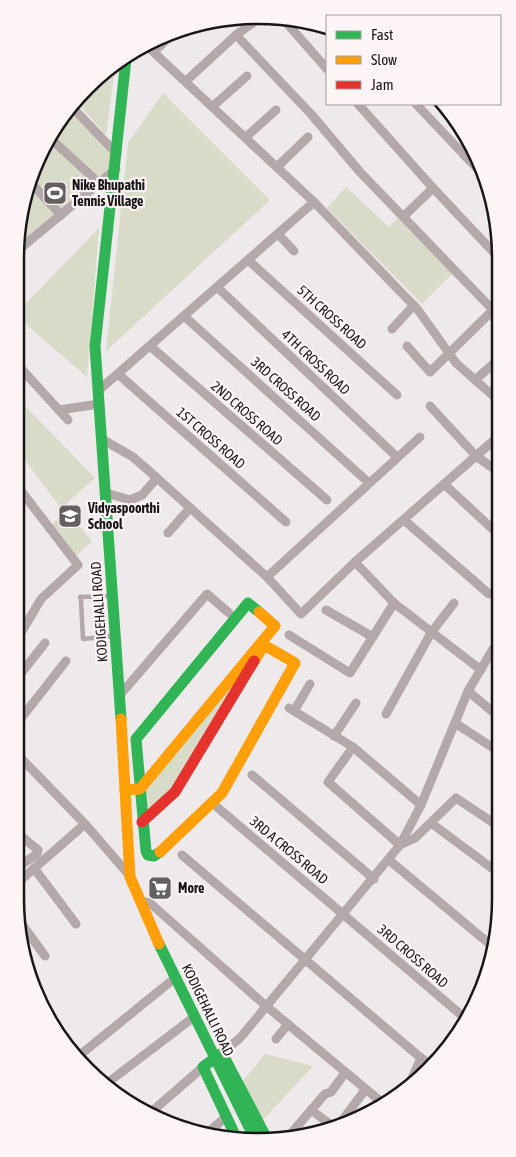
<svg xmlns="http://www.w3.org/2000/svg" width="516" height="1157" font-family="'Asap Condensed',sans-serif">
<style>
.green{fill:#d7dbc7}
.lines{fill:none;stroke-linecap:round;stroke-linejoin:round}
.lane{stroke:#b4a8aa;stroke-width:4.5}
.street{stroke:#b4a8aa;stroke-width:9}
.fast{stroke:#30b455;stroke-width:11}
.slow{stroke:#ff9f0a;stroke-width:11}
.jam{stroke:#e5322d;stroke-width:11}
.labels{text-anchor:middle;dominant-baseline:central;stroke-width:4.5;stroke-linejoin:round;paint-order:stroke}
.poi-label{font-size:14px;font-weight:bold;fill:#191617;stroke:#fdf4f6;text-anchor:start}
.street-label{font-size:14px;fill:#191617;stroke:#fdf4f6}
.rim{fill:none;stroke:#191617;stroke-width:2.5}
</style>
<rect width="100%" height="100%" fill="#eee9ea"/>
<!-- green -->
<g class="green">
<polygon points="115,67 106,135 76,101 86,86"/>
<polygon points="163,93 270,200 106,351 128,143"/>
<polygon points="71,109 112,151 110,169 17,246 33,165"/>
<polygon points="346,187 389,227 398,218 453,273 422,304 327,208"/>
<polygon points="99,228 87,377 15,315"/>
<polygon points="15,396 95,478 61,508 15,447"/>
<polygon points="68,511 92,542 75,556 51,525"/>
<polygon points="263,644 173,790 149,810 146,785"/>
<polygon points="265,1054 313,1066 261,1122 242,1082"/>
</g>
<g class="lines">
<!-- lane -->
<polyline class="lane" points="112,596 80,597 81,601 83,639 114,636"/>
<!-- street -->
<g class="street">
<polyline points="284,20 327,69"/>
<polyline points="236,35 311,114 360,172 493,310 430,372 407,346"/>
<polyline points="147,46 314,202 418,310 456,363 499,401"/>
<polyline points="154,52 175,31"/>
<polyline points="186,81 236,35 262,16"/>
<polyline points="358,104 433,188 499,258"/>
<polyline points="416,104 486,178"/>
<polyline points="213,106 247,76"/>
<polyline points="72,107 117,154"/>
<polyline points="246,137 276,110"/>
<polyline points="51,139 99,183"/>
<polyline points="464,155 472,146"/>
<polyline points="277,167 308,137"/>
<polyline points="30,182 61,215"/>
<polyline points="404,216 433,188"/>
<polyline points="278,234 294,251"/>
<polyline points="16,252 116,169"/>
<polyline points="248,260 397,395"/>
<polyline points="217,287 397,457"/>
<polyline points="184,316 369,483"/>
<polyline points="392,329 414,305"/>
<polyline points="150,346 327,500"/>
<polyline points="15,362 68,420"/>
<polyline points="118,374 286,522"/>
<polyline points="475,380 499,359"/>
<polyline points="98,391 314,202"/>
<polyline points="430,406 476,456 500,473"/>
<polyline points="59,410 99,404"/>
<polyline points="102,439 133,457 157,478"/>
<polyline points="444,484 500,536"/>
<polyline points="106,493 130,500 142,495 157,478 267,577 301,614 355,562 500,435"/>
<polyline points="404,520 489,594"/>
<polyline points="168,533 190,508"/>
<polyline points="355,562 394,603 481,670"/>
<polyline points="267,577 420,437"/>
<polyline points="326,610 373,637"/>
<polyline points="289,635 350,673 394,603"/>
<polyline points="15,643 41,599 78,565 15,483"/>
<polyline points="15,681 45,643"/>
<polyline points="468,691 500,718"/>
<polyline points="119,696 207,594 229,613"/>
<polyline points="289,708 353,747 421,805"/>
<polyline points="294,711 310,684"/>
<polyline points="386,714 431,633 454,603"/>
<polyline points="455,723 501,753"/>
<polyline points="15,726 66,661"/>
<polyline points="334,736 356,703"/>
<polyline points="353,747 328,782 400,845 415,838 456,798 501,828"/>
<polyline points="15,752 85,824 130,876"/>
<polyline points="252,775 374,879"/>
<polyline points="217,807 466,1019"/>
<polyline points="431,823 501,875"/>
<polyline points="182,855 421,1058 409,1085"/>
<polyline points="389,860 492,946"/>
<polyline points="34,868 76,924"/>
<polyline points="15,869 37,854 38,850 15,831"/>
<polyline points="15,885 85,824"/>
<polyline points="140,901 150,903 266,1006 385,1105"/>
<polyline points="18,919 45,956"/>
<polyline points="276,1039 288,1024"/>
<polyline points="222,1053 240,1038 400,845 421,805 468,691 493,649 500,642"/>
<polyline points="421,1058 432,1066"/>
<polyline points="75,1059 175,978"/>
<polyline points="106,1084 194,1017"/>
<polyline points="311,1110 334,1127"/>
<polyline points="149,1114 203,1067"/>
<polyline points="341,1122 365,1090"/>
<polyline points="205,1135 226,1117"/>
<polyline points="288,1137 325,1094 331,1092 345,1073"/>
</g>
<!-- fast -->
<g class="fast">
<polyline points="121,719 95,346 126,59"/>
<polyline points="160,852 154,856 148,855 146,851 136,739 248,603 259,612"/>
<polyline points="159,944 254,1137"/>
<polyline points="236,1137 203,1067 222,1053 266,1137"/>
</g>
<!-- slow -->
<g class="slow">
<polyline points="121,719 130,877 159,944"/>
<polyline points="125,790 140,789 275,626 259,612"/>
<polyline points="160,852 222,793 295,663 264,645 254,661"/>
</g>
<!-- jam -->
<polyline class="jam" points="142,822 175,792 254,661"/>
</g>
<!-- icons -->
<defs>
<g id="stadium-square" transform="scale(1.25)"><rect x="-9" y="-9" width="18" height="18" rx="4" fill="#646061" stroke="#fdf4f6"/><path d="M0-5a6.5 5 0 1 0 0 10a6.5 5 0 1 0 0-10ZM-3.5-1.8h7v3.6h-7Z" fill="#fff"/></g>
<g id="school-square" transform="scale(1.25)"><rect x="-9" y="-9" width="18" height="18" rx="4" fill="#646061" stroke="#fdf4f6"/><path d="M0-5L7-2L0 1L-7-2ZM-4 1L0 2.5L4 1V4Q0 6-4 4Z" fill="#fff"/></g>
<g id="supermarket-square" transform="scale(1.25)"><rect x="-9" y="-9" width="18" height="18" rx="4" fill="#646061" stroke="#fdf4f6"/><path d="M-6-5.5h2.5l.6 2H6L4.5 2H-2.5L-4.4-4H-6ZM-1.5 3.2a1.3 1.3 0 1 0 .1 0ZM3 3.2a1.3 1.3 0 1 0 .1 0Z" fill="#fff"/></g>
</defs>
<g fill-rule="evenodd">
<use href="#stadium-square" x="55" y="193"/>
<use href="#school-square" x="70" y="516"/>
<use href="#supermarket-square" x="160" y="888"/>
</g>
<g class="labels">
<!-- poi labels -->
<g class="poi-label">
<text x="72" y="185">Nike Bhupathi<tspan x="72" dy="16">Tennis Village</tspan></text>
<text x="88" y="508">Vidyaspoorthi<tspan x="88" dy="16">School</tspan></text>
<text x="178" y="888">More</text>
</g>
<!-- street labels -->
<g class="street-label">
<text transform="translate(332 317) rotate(42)">5TH CROSS ROAD</text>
<text transform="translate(316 362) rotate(43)">4TH CROSS ROAD</text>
<text transform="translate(286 389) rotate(42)">3RD CROSS ROAD</text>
<text transform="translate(247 413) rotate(41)">2ND CROSS ROAD</text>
<text transform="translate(211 438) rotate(41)">1ST CROSS ROAD</text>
<text transform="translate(99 612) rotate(-94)">KODIGEHALLI ROAD</text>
<text transform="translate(289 850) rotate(40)">3RD A CROSS ROAD</text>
<text transform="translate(413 956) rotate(41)">3RD CROSS ROAD</text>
<text transform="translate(208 1010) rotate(64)">KODIGEHALLI ROAD</text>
</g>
</g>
<!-- crop -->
<path d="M0 0H516V1157H0ZM258 24H258A234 234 0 0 1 492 258V899A234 234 0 0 1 258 1133H258A234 234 0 0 1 24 899V258A234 234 0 0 1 258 24Z" fill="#fdf4f6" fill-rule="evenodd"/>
<path class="rim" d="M258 24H258A234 234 0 0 1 492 258V899A234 234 0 0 1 258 1133H258A234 234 0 0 1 24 899V258A234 234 0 0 1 258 24Z"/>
<!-- legend -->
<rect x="326" y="15" width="175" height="90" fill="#fdf4f6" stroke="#a29b9d"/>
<rect x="336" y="31" width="25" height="8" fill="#30b455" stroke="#a29b9d"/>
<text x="371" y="40" font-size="15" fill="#191617">Fast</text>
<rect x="336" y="56" width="25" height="8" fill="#ff9f0a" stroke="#a29b9d"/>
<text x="371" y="65" font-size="15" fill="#191617">Slow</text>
<rect x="336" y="81" width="25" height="8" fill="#e5322d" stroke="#a29b9d"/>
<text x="371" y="90" font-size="15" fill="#191617">Jam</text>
</svg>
